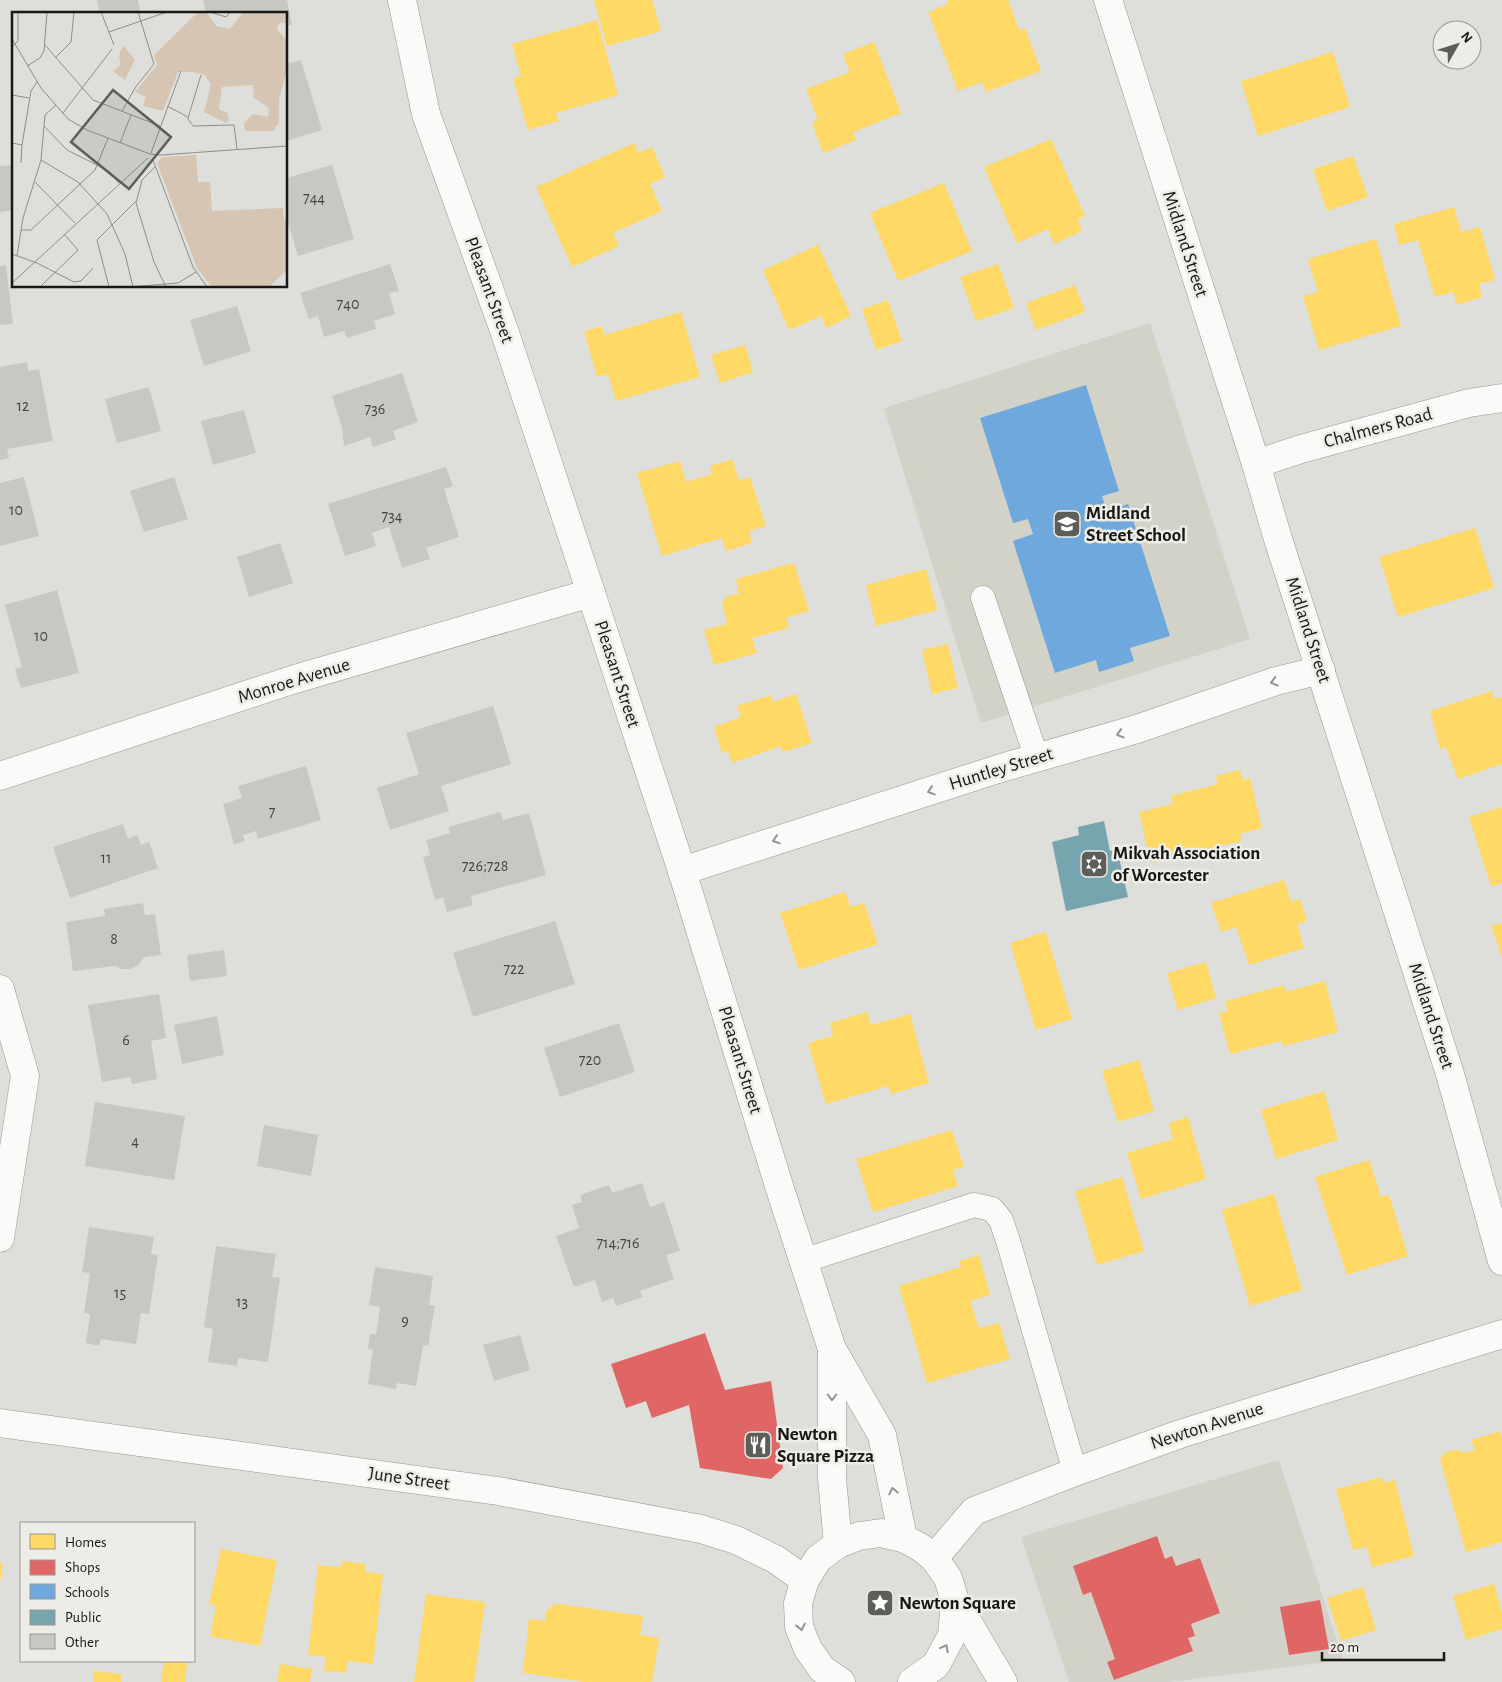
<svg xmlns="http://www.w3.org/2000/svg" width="1502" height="1682" font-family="'Alegreya Sans',sans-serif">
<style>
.built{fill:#d3d2c9}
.homes{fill:#ffd966}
.shops{fill:#e06666}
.schools{fill:#6fa8dc}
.public{fill:#76a5af}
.building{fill:#c7c7c4}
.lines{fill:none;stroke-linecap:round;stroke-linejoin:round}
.lane-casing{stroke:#969693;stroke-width:25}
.street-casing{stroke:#969693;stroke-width:29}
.secondary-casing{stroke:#969693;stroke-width:29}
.lane{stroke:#fafaf9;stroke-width:24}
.street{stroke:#fafaf9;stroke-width:28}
.secondary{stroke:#fafaf9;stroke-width:28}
.oneway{stroke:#949492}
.labels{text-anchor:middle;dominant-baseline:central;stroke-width:5;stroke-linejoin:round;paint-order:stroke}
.number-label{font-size:16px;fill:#444442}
.street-label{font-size:19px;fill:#171715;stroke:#edece6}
.poi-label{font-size:19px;font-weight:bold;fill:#171715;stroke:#edece6;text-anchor:start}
.inset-road{fill:none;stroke:#8e8e8b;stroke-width:1}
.view{fill:#5d5d5a;fill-opacity:0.15;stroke:#5d5d5a;stroke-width:2.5}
.inset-edge{fill:none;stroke:#171715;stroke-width:2.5}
</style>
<rect width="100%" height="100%" fill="#dededa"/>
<!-- built -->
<g class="built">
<polygon points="1150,323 1250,639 981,723 884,408"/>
<polygon points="1279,1460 1343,1660 1169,1682 1069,1682 1021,1537"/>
</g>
<!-- homes -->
<g class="homes">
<polygon points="594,0 652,0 661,31 607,46"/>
<polygon points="947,0 1008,0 1019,30 1025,28 1041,71 986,92 982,82 958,91 928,12 948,4"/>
<polygon points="597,20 618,95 556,113 559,121 528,130 513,78 521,76 512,44"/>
<polygon points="874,42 901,113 853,132 856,140 823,153 812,123 818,120 806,89 850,72 843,54"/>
<polygon points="1333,52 1350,107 1258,136 1241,81"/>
<polygon points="1051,139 1085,216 1078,219 1082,231 1054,244 1048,229 1017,243 984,167"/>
<polygon points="634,143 638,153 652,147 665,177 650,184 662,211 613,233 619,246 572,267 536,187"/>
<polygon points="1353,156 1368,197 1327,211 1313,169"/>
<polygon points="944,183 972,251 898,281 870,213"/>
<polygon points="1454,207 1461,232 1480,227 1495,280 1479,284 1482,297 1457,305 1453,292 1435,297 1418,240 1399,245 1394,224"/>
<polygon points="1376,239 1401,326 1319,350 1303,296 1318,292 1308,259"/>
<polygon points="818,245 851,316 826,328 821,316 789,330 763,270"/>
<polygon points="998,264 1014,308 976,321 960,277"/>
<polygon points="1075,285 1085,312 1036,330 1026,303"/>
<polygon points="888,300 902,341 876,350 862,309"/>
<polygon points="681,312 700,377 616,401 608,374 597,377 584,331 602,326 604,335"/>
<polygon points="745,345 753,372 720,383 711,355"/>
<polygon points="732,459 739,480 750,477 766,526 749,531 752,543 726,551 722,538 662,556 637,473 680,461 686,482 712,474 710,466"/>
<polygon points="1475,528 1494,588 1398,617 1379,557"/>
<polygon points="794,563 809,611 786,618 789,628 752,638 757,653 714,665 704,630 727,624 722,602 729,595 739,594 736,579"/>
<polygon points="926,569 937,610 876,626 866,585"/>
<polygon points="948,644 958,688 932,694 922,650"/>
<polygon points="1492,691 1495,699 1502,697 1502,764 1458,779 1446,747 1440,749 1430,711"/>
<polygon points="796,694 812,743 783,752 781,746 732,763 728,751 722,753 714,727 741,717 737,706 771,695 773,702"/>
<polygon points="1240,770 1243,780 1250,778 1262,828 1240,834 1242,841 1151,863 1139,812 1173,804 1171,796 1218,784 1216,776"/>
<polygon points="1502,807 1502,883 1491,886 1469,817"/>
<polygon points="1284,880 1291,902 1300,899 1307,921 1297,924 1304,948 1249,965 1236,927 1221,932 1211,903"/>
<polygon points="845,892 851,907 864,903 878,944 799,970 780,913"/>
<polygon points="1502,923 1502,958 1491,926"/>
<polygon points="1046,932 1072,1019 1036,1030 1010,943"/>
<polygon points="1206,962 1216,998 1178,1010 1167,973"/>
<polygon points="1325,981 1338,1032 1283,1046 1281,1041 1230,1054 1219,1013 1228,1011 1225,1001 1284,985 1286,992"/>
<polygon points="867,1012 871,1025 910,1014 929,1083 891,1094 888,1086 826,1104 808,1043 833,1036 830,1023"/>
<polygon points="1139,1060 1154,1111 1118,1122 1102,1071"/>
<polygon points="1324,1091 1338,1140 1276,1159 1261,1110"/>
<polygon points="1188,1117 1206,1179 1141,1199 1127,1153 1173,1139 1169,1123"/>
<polygon points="952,1130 964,1167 953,1170 958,1186 873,1212 856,1159"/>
<polygon points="1369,1160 1381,1197 1389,1195 1408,1256 1347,1275 1315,1177"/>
<polygon points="1122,1177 1144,1251 1097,1265 1075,1191"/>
<polygon points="1274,1194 1302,1290 1250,1306 1222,1210"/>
<polygon points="979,1255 990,1295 970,1301 979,1328 999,1323 1010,1359 927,1383 899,1286 961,1267 959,1261"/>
<polygon points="1500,1431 1502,1438 1502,1542 1466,1552 1440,1459 1443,1454 1452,1450 1458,1450 1465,1453 1475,1450 1471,1440"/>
<polygon points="1382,1477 1383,1483 1395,1480 1414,1556 1372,1567 1367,1547 1353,1550 1336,1489"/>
<polygon points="221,1549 277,1560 260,1646 210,1636 216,1606 209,1604"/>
<polygon points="342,1561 366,1564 365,1572 383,1574 373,1664 347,1661 346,1673 324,1671 326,1657 308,1655 318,1565 342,1567"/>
<polygon points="0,1563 3,1563 1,1579 0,1579"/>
<polygon points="1494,1584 1502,1613 1502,1629 1466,1640 1453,1596"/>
<polygon points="1363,1587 1376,1630 1341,1641 1327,1598"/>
<polygon points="426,1594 485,1602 474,1682 414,1682"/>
<polygon points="559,1604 643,1616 640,1635 659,1638 652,1682 584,1682 523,1673 529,1619 545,1621 546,1612 552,1605"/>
<polygon points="164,1661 187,1663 185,1682 161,1682"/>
<polygon points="280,1664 312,1669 310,1682 277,1682"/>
<polygon points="94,1671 121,1674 121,1682 93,1682"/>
</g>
<!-- shops -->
<g class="shops">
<polygon points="705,1333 725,1390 771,1381 783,1468 771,1479 700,1468 689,1405 652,1418 646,1401 626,1408 611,1364"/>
<polygon points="1157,1536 1165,1559 1172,1556 1176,1566 1200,1558 1220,1613 1191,1624 1195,1636 1188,1638 1193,1651 1114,1680 1107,1662 1115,1659 1091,1592 1083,1595 1073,1566"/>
<polygon points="1320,1600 1329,1649 1289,1655 1280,1607"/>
</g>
<!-- schools -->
<polygon class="schools" points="1086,385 1119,491 1102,496 1107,511 1128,504 1170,636 1130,648 1134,661 1099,672 1096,660 1055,673 1013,541 1033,534 1028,519 1013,523 980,418"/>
<!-- public -->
<polygon class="public" points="1104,821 1110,851 1117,849 1128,897 1066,911 1052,842 1079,835 1078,827"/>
<!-- building -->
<g class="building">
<polygon points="97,0 138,0 141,14 99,14"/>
<polygon points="203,0 287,0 292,25 286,26 286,14 206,14"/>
<polygon points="301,60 322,130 286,141 286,64"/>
<polygon points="14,165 14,210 0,212 0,166"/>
<polygon points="332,165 354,239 298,256 286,217 286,178"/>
<polygon points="390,264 399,291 389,293 395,314 374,321 376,329 347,338 344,331 324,337 318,316 309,319 300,293"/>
<polygon points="6,265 13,324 0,325 0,266"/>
<polygon points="237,306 251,351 204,366 190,320"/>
<polygon points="27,362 28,371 39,369 53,441 7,449 9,458 0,460 0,367"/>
<polygon points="402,373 418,422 393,431 396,439 373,447 370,437 344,446 342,427 332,396"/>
<polygon points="149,387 161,431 117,443 105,399"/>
<polygon points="244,410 256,453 213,465 201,421"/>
<polygon points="446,467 453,486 444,489 459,537 426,548 430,559 402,568 389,527 372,533 376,546 345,556 328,504"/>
<polygon points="24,477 39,536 0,546 0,483"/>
<polygon points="174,477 188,519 144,532 130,491"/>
<polygon points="280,543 293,583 249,597 237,557"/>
<polygon points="57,590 79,673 21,688 15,669 22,667 5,605"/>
<polygon points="493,706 511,764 441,786 449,811 390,830 377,788 419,774 406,733"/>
<polygon points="306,766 321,820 258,839 256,831 243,835 245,841 234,844 223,804 242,798 238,786"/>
<polygon points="500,812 503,820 529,813 546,875 471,896 473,905 447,912 443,897 435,900 423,857 430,855 426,840 450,833 449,827"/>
<polygon points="123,824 128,839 137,835 141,845 149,842 158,868 70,898 53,847"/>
<polygon points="143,903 145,915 155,914 161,955 144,957 139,965 130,969 121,969 115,966 73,971 66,922 105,916 104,909"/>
<polygon points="555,921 575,984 473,1017 453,953"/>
<polygon points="224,950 227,976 190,981 187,955"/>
<polygon points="159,994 166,1038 151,1041 157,1079 132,1084 130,1077 102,1082 88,1005"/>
<polygon points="217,1016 224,1055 182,1064 174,1025"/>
<polygon points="619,1023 635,1072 560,1097 544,1048"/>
<polygon points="95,1102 185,1116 174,1180 85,1166"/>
<polygon points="264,1125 318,1135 311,1176 257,1166"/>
<polygon points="642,1183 650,1207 664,1202 680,1251 666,1255 674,1279 640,1291 643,1297 616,1306 613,1298 602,1302 595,1280 574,1287 556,1236 579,1228 572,1205 582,1202 580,1195 609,1185 612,1193"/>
<polygon points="89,1227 154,1237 151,1254 158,1255 149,1314 141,1313 136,1344 101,1339 99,1346 86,1343 90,1314 84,1313 90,1273 82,1272"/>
<polygon points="216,1246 276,1254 272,1277 280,1278 268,1362 238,1358 237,1366 208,1362 213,1329 204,1327"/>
<polygon points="375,1267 433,1276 429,1305 435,1306 428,1346 423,1345 416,1386 397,1383 396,1389 368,1384 373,1350 368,1349 370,1334 376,1335 380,1307 369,1305"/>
<polygon points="520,1335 530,1370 494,1381 483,1345"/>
</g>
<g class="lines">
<!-- lane casing -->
<g class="lane-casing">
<g id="lane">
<polyline points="983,598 1037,759"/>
<polyline points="803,1261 974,1205 992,1209 1001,1220 1009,1244 1075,1472"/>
</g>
</g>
<!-- street casing -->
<g class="street-casing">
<g id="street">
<polyline points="1108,0 1256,464 1278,539 1450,1074 1502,1261"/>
<polyline points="1256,464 1301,449 1469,403 1502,398"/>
<polyline points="0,776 295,679 591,593"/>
<polyline points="682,871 1001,768 1137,729 1276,681 1321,670"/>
<polyline points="0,989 25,1076 0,1238"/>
<polyline points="934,1558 974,1511 1075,1472 1180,1434 1502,1334"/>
</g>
</g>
<!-- secondary casing -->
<g class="secondary-casing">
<g id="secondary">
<polyline points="402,0 426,114 505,333 591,593 682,871 780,1189 832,1349 882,1435 903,1538"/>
<polyline points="832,1350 832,1478 838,1544"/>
<polyline points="0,1423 498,1491 701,1529 736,1540 775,1559 805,1580"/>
<polyline points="955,1601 1003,1682"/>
<polyline points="841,1682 822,1669 808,1649 799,1627 798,1603 805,1580 818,1559 838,1544 859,1536 881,1533 903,1538 920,1547 934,1558 948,1578 955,1601 952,1635 936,1665 912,1682"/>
</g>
</g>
<!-- lane -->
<use href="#lane" class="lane"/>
<!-- street -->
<use href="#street" class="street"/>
<!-- secondary -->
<use href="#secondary" class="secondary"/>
</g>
<!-- one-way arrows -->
<defs><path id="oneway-chevron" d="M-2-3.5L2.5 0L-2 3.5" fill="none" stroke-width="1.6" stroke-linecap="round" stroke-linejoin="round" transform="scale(1.25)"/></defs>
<g class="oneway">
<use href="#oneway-chevron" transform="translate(1274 682) rotate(163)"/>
<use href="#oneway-chevron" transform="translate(1120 734) rotate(163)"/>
<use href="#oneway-chevron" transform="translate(931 791) rotate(162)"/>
<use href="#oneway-chevron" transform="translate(776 840) rotate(162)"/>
<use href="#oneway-chevron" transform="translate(832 1397) rotate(90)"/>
<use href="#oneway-chevron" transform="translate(893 1491) rotate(-102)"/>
<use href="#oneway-chevron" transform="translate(801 1627) rotate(78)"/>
<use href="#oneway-chevron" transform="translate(945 1648) rotate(-62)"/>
</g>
<!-- icons -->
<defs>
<g id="school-square" transform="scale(1.4375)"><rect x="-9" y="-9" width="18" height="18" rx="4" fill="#5d5d5a" stroke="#edece6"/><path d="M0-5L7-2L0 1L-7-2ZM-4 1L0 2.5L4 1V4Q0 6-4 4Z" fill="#fff"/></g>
<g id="synagogue-square" transform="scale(1.4375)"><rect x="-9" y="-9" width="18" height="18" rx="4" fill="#5d5d5a" stroke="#edece6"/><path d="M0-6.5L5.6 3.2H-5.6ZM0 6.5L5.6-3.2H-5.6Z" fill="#fff"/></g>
<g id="restaurant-square" transform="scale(1.4375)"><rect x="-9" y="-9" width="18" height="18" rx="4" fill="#5d5d5a" stroke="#edece6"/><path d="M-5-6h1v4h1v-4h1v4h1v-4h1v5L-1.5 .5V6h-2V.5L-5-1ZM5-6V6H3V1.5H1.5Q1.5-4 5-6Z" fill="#fff"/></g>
<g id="sight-square" transform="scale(1.4375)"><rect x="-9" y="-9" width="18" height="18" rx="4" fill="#5d5d5a" stroke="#edece6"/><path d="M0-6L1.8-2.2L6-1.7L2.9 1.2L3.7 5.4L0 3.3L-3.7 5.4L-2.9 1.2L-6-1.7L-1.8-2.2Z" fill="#fff"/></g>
</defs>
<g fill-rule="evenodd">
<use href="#school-square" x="1067" y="524"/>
<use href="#synagogue-square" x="1094" y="864"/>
<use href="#restaurant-square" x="758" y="1445"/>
<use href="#sight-square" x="880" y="1603"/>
</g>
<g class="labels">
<!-- number labels -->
<g class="number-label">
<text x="314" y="198">744</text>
<text x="348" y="304">740</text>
<text x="23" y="406">12</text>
<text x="375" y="409">736</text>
<text x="16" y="510">10</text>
<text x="392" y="516">734</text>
<text x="41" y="636">10</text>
<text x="272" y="812">7</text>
<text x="106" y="858">11</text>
<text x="485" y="866">726;728</text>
<text x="114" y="939">8</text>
<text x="514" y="969">722</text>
<text x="126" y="1040">6</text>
<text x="590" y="1060">720</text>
<text x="135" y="1141">4</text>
<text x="618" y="1243">714;716</text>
<text x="120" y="1293">15</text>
<text x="242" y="1302">13</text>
<text x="405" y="1321">9</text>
</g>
<!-- street labels -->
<g class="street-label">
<text transform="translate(1185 244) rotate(72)">Midland Street</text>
<text transform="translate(489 290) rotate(70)">Pleasant Street</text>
<text transform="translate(1378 428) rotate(-15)">Chalmers Road</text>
<text transform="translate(1308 630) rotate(72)">Midland Street</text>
<text transform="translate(617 674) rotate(72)">Pleasant Street</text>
<text transform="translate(294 681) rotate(-17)">Monroe Avenue</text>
<text transform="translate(1001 769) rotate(-17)">Huntley Street</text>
<text transform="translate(1431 1016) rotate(72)">Midland Street</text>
<text transform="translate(740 1060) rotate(73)">Pleasant Street</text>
<text transform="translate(1207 1426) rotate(-18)">Newton Avenue</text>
<text transform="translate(409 1479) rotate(8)">June Street</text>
</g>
<!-- poi labels -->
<g class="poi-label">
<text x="1086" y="513">Midland<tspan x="1086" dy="22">Street School</tspan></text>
<text x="1113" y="853">Mikvah Association<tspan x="1113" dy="22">of Worcester</tspan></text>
<text x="777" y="1434">Newton<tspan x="777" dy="22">Square Pizza</tspan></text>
<text x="899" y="1603">Newton Square</text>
</g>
</g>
<!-- overview -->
<g transform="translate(12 12)">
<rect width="275" height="275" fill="#dededa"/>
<path d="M186,0H194L204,14L218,17L231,0H275V11H267L265,17L275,29V58L267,87V111L261,119H233L232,111L241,102L256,105L257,96L242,86L241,73L210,75L207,97L215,101L217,108L214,111L192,100L199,73L193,63L182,60H166L151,99L131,94L134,85L123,80L145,53L142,43ZM111,33L123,48L113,68L101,59L109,53L107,44ZM184,143L186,170H198L200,199L271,196L272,208H275V258L257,275H200L185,256L145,151L150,145Z" fill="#d6c5b2"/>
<path class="inset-road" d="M89,0L102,33M198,0L214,5L218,0M97,20L155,0M0,27L29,76L56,107L75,118L138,142L149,143L275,134M33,33L81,88L148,114M0,35L6,29V0M43,46L59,30L62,0M15,54L28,46L32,39L35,0M0,83L17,86M155,94L174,104L181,114L222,113L225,137M110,99L123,76L142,52L126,0M51,101L100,37M176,106L189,63M32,114L55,138L97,159L107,171M0,131L10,133L19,79L25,70M108,131L119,103M139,141L169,59M29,148L66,170L95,202L113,242L121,275M141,148L181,255L195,275M9,151L10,133M143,155L130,168L124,191L142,250L154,275M23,170L63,211M9,218H19L83,158L96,126M0,242L25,251L62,270L69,269L81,256M5,244L11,206L29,148L33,103L44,93M0,271L136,146M28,275L66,238L52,222M97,275L85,228L124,189M117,275L166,271L184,260"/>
<path class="view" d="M101,78L159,125L117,177L59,130Z"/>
<rect width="275" height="275" class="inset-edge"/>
</g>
<!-- legend -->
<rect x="20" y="1522" width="175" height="140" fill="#edece6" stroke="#979792"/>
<rect x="30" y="1534" width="25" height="15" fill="#ffd966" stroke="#979792"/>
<text x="65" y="1547" font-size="15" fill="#171715">Homes</text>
<rect x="30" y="1560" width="25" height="15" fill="#e06666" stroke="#979792"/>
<text x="65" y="1572" font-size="15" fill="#171715">Shops</text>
<rect x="30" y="1584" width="25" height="15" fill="#6fa8dc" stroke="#979792"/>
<text x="65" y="1597" font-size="15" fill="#171715">Schools</text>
<rect x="30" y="1610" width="25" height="15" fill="#76a5af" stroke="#979792"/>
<text x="65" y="1622" font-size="15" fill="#171715">Public</text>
<rect x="30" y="1634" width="25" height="15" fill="#c7c7c4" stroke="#979792"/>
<text x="65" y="1647" font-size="15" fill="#171715">Other</text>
<!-- north arrow -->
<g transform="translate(1457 45) rotate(51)"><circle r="24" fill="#edece6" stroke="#979792"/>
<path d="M0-4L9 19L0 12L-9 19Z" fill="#5d5d5a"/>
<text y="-8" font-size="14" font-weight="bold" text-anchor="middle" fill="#171715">N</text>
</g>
<!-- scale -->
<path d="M1322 1652v8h122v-8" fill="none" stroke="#171715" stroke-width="2.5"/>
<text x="1330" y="1652" font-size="15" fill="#171715" stroke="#edece6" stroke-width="4" paint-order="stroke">20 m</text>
</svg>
